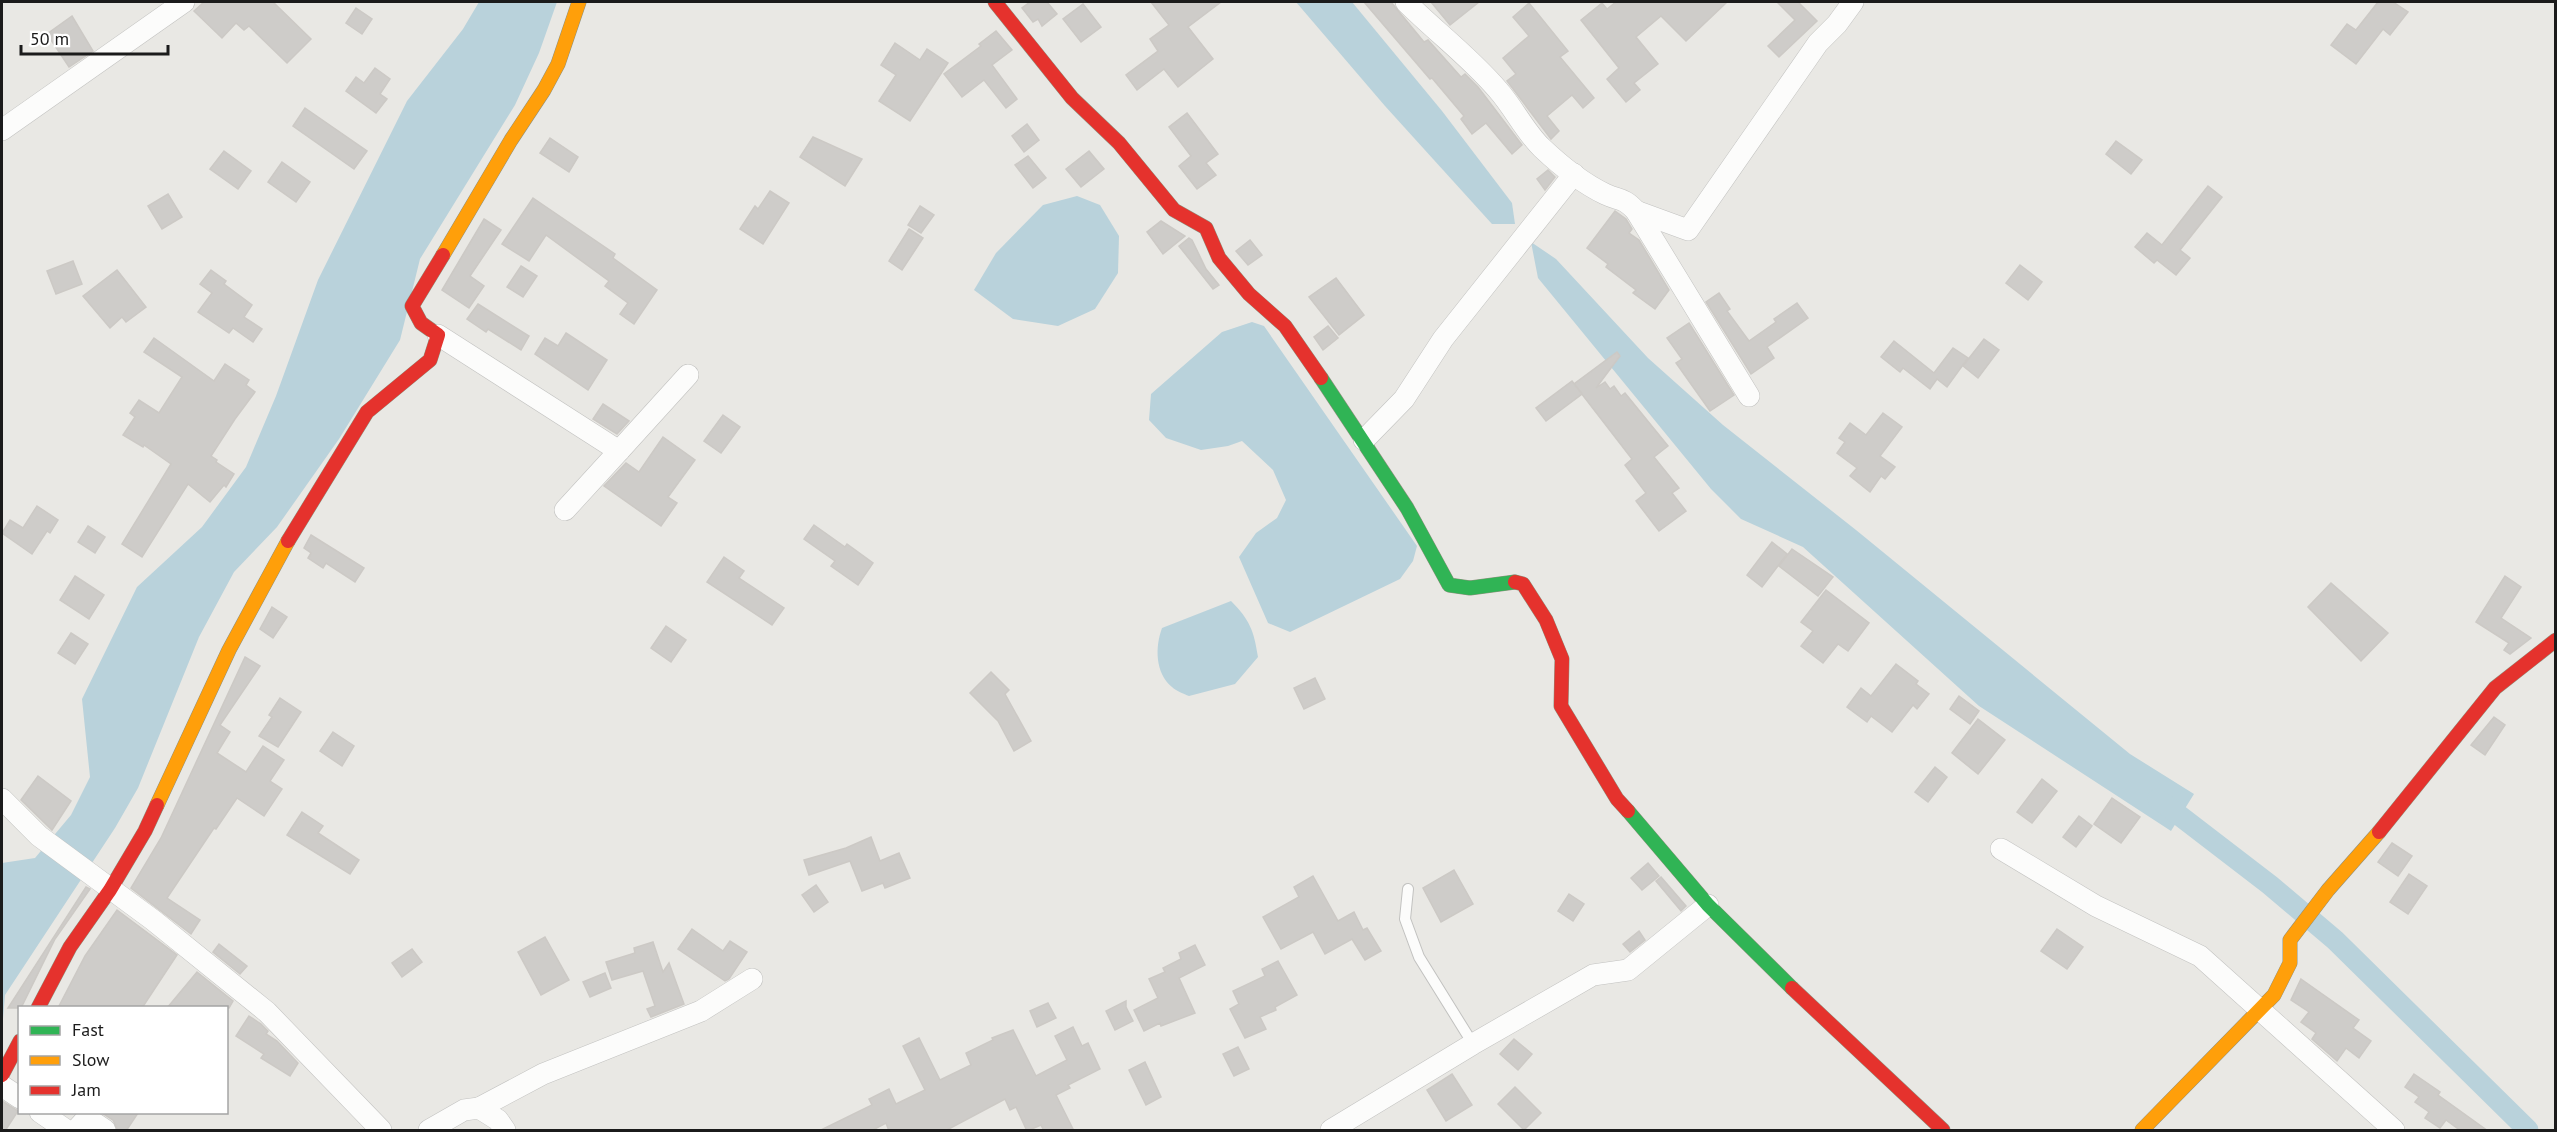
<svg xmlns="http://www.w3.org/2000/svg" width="2557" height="1132" font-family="'PT Sans',sans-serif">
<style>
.water{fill:#b9d2db}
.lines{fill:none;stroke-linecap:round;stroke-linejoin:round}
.canal{stroke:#b9d2db;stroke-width:21}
.building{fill:#ceccc9;stroke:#ccc9c5;stroke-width:1.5}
.lane-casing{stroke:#c2c2c0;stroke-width:12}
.street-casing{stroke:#c2c2c0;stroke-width:22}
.fast-casing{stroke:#8f917e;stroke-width:15}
.slow-casing{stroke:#8f917e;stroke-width:15}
.jam-casing{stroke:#8f917e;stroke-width:15}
.lane{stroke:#fcfcfb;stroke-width:10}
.street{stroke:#fcfcfb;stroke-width:21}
.fast{stroke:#30b455;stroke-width:14}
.slow{stroke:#ff9f0a;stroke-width:14}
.jam{stroke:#e5322d;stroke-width:14}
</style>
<rect width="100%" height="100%" fill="#e9e8e4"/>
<!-- water -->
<g class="water">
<polygon points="479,2 557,2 539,53 515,105 420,259 400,340 339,439 277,527 234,572 199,637 138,788 115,828 5,995 2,1031 2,863 35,858 71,815 90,777 82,699 137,587 202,527 246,467 276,396 318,280 407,101 463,29"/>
<polygon points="1296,2 1352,2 1442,111 1512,203 1515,224 1492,224 1385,106"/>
<polygon points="1077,196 1100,205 1119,236 1118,273 1095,309 1058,326 1013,319 974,290 996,253 1043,205"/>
<polygon points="1531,242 1556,259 1648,358 1723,425 1856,530 2130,754 2194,794 2171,831 1979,706 1803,547 1741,519 1711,489 1538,278"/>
<polygon points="1252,322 1264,326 1417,546 1413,561 1400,579 1290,632 1268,623 1239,557 1256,533 1277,518 1286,500 1273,470 1242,441 1228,446 1201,450 1166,438 1149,420 1151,394 1222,332"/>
<path d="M1231,601C1250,620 1254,631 1258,657L1235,684L1189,696C1184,694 1176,691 1172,687C1155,673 1155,647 1162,628Z"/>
</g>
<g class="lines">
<!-- canal -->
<polyline class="canal" points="2158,799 2270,885 2335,940 2528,1130"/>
</g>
<!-- building -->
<g class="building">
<polygon points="204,2 273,2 311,39 287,63 249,26 244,30 236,23 222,38 194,11"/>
<polygon points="1030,2 1047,2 1057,14 1042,26 1038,19 1033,22 1022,8"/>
<polygon points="1151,2 1221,2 1188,27 1213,59 1178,87 1164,69 1137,90 1126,75 1158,51 1150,39 1169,25"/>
<polygon points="1364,2 1391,2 1424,42 1428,40 1461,77 1465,74 1478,87 1522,145 1512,154 1486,123 1472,134 1461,119 1464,116 1432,78 1430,79"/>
<polygon points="1431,2 1479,2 1450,25"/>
<polygon points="1616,2 1727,2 1686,41 1661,16 1636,37 1658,64 1634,83 1640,90 1626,102 1607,79 1619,68 1581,20 1602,3 1607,9"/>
<polygon points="1777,2 1798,2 1817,21 1779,57 1768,46 1795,20"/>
<polygon points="2378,2 2393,2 2408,12 2390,35 2383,29 2356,64 2331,45 2347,24 2356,30"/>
<polygon points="1529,3 1568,51 1560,57 1594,98 1583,108 1572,95 1547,116 1559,131 1551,139 1507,81 1516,74 1503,58 1529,36 1513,17"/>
<polygon points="1083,4 1101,27 1081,42 1063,19"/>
<polygon points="356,8 372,19 362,34 346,23"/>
<polygon points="72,16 93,51 69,67 47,34"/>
<polygon points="996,31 1012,50 992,65 1017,99 1006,108 984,80 962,97 944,74 981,46 979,44"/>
<polygon points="895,43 920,60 927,49 948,63 910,121 879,101 896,75 881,65"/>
<polygon points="375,68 390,79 380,94 387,99 376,113 346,91 356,77 364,83"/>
<polygon points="305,108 367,151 354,169 293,126"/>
<polygon points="1187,113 1218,154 1206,163 1216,175 1197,189 1179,166 1191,156 1169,127"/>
<polygon points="1027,124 1039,140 1024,152 1012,136"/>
<polygon points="813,137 862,159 845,186 800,157"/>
<polygon points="550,138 578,157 569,172 540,153"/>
<polygon points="2116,141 2142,160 2131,174 2106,154"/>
<polygon points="224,151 251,171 238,189 210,169"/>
<polygon points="1089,151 1104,169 1081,187 1066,169"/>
<polygon points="1028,156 1046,178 1033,188 1015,165"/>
<polygon points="282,162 310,182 296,202 268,182"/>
<polygon points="1548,170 1555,177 1545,190 1537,179"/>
<polygon points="2208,186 2222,197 2180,250 2190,258 2176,275 2157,260 2154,263 2135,247 2147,233 2162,245"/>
<polygon points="770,191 789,203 763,244 740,229 755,206 758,209"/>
<polygon points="168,194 182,217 162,229 148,206"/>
<polygon points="533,198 615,254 613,258 657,290 634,324 620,314 628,303 605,286 609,281 546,235 529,261 502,244"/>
<polygon points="920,206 934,215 921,233 908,225"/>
<polygon points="1615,211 1626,219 1632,229 1629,233 1639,240 1669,290 1655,309 1633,293 1636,290 1606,267 1608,264 1587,248"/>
<polygon points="484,219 501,230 470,276 484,286 469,308 442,290"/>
<polygon points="1161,221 1185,236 1163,254 1147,232"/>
<polygon points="909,229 923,238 902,270 889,261"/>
<polygon points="1189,238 1192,240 1206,269 1219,285 1213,289 1179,246"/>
<polygon points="1250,240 1262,255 1248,265 1236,251"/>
<polygon points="73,261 82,284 56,294 47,271"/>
<polygon points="2020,265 2042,282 2028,300 2006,283"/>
<polygon points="521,266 537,276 523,297 507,287"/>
<polygon points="117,270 146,307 126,322 122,317 110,328 83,296"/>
<polygon points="211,270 226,281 224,284 252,305 244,317 262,329 253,342 233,328 229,333 198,312 212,293 200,284"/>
<polygon points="1336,278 1364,315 1339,335 1309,297"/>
<polygon points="1719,293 1730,309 1727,311 1749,341 1776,322 1774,319 1797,303 1808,318 1767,347 1774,358 1751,374 1706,302"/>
<polygon points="478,304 529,336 521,350 488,329 486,332 467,319"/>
<polygon points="1689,323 1734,395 1710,411 1676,363 1682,359 1667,338"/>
<polygon points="1328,326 1338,338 1323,350 1314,337"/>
<polygon points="566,333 607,360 588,390 535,354 545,338 558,346"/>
<polygon points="154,338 214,381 225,364 249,380 246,385 255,392 235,419 211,456 217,460 216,462 234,474 226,487 224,485 210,502 188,484 142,557 122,544 171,464 144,445 143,447 123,435 135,417 130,413 139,400 159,413 182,377 144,352"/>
<polygon points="1984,339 1999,350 1978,378 1963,366"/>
<polygon points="1894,341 1934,373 1953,348 1968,358 1947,387 1937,379 1930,389 1903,368 1900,372 1881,357"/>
<polygon points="1617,352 1620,356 1596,388 1605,382 1610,389 1614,386 1621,396 1625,393 1668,446 1654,457 1679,488 1672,493 1686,511 1659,531 1636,501 1646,493 1625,465 1632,459 1574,384"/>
<polygon points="1572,381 1582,394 1546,421 1536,408"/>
<polygon points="603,404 629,421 617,434 593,419"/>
<polygon points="1883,413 1902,427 1880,456 1895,467 1885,479 1881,476 1870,492 1850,476 1857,468 1837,453 1845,442 1839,438 1850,423 1866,435"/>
<polygon points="723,415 740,427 721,453 704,441"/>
<polygon points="663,437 695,460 668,497 677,503 661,526 604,486 626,463 639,472"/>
<polygon points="37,506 58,520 50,533 47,531 32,554 2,533 10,520 23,528"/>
<polygon points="814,525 845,547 847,544 873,563 858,585 831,566 835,561 804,539"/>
<polygon points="88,526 105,537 95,553 78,542"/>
<polygon points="311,535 364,568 355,582 326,563 323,568 308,558 311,553 304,548"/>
<polygon points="1772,542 1787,554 1762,587 1747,575"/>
<polygon points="1792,549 1833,577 1818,596 1779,566"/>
<polygon points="724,557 744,571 739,578 784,608 772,625 707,582"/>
<polygon points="75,576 104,595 89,619 60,600"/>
<polygon points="2505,576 2521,587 2501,618 2531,638 2510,654 2504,650 2509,643 2476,622"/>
<polygon points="2331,583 2388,633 2361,661 2308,607"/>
<polygon points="1826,590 1869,623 1848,651 1838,644 1823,663 1801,646 1813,631 1801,622"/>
<polygon points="272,607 287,617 273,638 260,629"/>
<polygon points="666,626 686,640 671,662 651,648"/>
<polygon points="71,633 88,644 75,664 58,653"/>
<polygon points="245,657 260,666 220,725 230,732 217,753 246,772 263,746 284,760 270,781 282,789 264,816 237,798 216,829 214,828 167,898 200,920 191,934 131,888 161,838"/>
<polygon points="1896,664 1918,681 1916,684 1929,694 1917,709 1913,705 1892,732 1871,716 1867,722 1847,707 1861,688 1871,696"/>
<polygon points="991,672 1009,690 1005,694 1031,741 1014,751 998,721 970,693"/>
<polygon points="1315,678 1325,699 1304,709 1294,688"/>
<polygon points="1959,696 1979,711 1970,724 1950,709"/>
<polygon points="280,698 301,712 278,747 259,736 272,717 269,715"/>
<polygon points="2494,717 2505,725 2485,755 2471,745"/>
<polygon points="1978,719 2005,740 1978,774 1952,753"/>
<polygon points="333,732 354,746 342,766 320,751"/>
<polygon points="1935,767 1947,777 1928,802 1915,792"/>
<polygon points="38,776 71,801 52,830 21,800"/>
<polygon points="2042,779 2057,791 2032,823 2017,812"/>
<polygon points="2112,798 2140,817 2121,843 2094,824"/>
<polygon points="302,812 323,826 318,833 359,860 350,874 287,835"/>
<polygon points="2079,816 2092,826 2076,847 2063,837"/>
<polygon points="871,837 880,861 899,853 910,878 885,888 883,883 862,891 850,861 809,875 804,860 846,848"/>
<polygon points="2392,843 2412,856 2398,876 2378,862"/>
<polygon points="1648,863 1659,876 1642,890 1631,878"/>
<polygon points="1454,870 1473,904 1441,922 1423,888"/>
<polygon points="2409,874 2427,886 2408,914 2390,902"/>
<polygon points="1313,876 1338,921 1354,912 1363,930 1367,928 1381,951 1365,960 1352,939 1325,954 1313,932 1281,949 1263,917 1299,897 1294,887"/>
<polygon points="1661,877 1686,906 1681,911 1656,881"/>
<polygon points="816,885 828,902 814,912 802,895"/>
<polygon points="86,887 90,889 55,939 21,1008 8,1008"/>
<polygon points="1569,894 1584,904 1573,921 1558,911"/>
<polygon points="117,910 177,955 142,1008 58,1008 85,956"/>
<polygon points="692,929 723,951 730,941 747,952 729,979 725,981 678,949"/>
<polygon points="2057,929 2083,947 2067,969 2041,951"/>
<polygon points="1639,931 1645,940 1630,952 1623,944"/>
<polygon points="545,937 569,980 541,995 518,952"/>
<polygon points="653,942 663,972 669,963 684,1004 651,1017 647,1009 655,1006 643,971 612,980 606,962 635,953 634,948"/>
<polygon points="219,944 247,966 240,974 213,952"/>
<polygon points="1195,945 1205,965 1179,978 1195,1013 1161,1026 1160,1023 1144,1031 1134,1010 1158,998 1149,979 1165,972 1163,968 1181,959 1179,953"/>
<polygon points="412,949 422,962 402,977 392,963"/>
<polygon points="1278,961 1297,995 1275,1007 1276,1010 1260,1017 1266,1029 1245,1038 1230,1009 1239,1004 1233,991 1265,976 1262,969"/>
<polygon points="197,972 233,1001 229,1008 167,1008"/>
<polygon points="605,973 611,988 590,997 583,982"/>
<polygon points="2301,979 2359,1020 2353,1028 2371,1041 2359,1058 2346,1048 2337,1061 2312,1039 2316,1033 2301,1022 2309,1012 2291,1000"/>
<polygon points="1126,1001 1126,1007 1133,1021 1115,1030 1106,1011"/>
<polygon points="1048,1003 1056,1018 1037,1027 1030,1011"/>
<polygon points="249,1016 261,1024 268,1031 266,1034 277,1041 298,1063 290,1076 261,1058 264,1054 236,1036"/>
<polygon points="1073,1027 1082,1046 1088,1043 1100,1069 1068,1085 1070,1088 1056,1095 1074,1131 1044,1131 1041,1125 1027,1131 1016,1107 1010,1110 1005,1099 945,1131 889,1131 886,1123 871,1131 819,1131 872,1105 869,1099 889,1089 896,1104 925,1090 903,1046 919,1038 940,1080 971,1065 966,1053 993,1040 992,1038 1013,1030 1036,1076 1067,1060 1055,1036"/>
<polygon points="1514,1039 1532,1054 1518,1070 1500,1054"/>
<polygon points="1238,1047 1249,1069 1234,1076 1223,1054"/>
<polygon points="1145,1062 1161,1097 1146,1105 1129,1070"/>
<polygon points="1452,1074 1472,1105 1446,1121 1427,1090"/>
<polygon points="2414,1074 2440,1092 2438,1095 2488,1131 2461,1131 2446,1120 2440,1128 2425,1118 2429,1112 2415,1102 2419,1097 2405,1087"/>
<polygon points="1515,1087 1541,1113 1524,1130 1498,1104"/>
<polygon points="2,1101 18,1111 5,1131 2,1131"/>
<polygon points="102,1113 138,1113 126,1131 118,1131 113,1120"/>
</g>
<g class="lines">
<!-- lane casing -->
<g class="lane-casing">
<polyline id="lane" points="1408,889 1405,919 1419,957 1473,1044"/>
</g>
<!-- street casing -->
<g class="street-casing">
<g id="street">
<path d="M1406,2C1436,32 1470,57 1498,90C1514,108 1525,132 1542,148C1560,165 1582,183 1605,194C1620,201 1623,197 1636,211L1749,396"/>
<polyline points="2,130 184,2"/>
<polyline points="1636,211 1688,230 1818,43 1837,24 1853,2"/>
<polyline points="438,335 619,451 565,510"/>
<polyline points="1364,440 1404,399 1443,339 1574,174"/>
<polyline points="619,451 688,375"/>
<polyline points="2,799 39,836 153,920 267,1012 381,1130"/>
<polyline points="2001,849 2096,906 2200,956 2394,1130"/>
<polyline points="2,1086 20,1098"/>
<polyline points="479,1108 543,1074 701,1011 752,979"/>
<polyline points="40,1112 66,1130"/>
<polyline points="76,1130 87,1118 105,1130"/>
<polyline points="429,1130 464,1110 479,1108 498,1120 505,1130"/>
<polyline points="1331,1130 1473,1044 1593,975 1628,970 1708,905"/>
</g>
</g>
<!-- fast casing -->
<g class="fast-casing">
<g id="fast">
<polyline points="1321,378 1407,508 1449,585 1470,588 1515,582"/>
<polyline points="1628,811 1708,905 1792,988"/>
</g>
</g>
<!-- slow casing -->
<g class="slow-casing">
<g id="slow">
<polyline points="443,255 511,140 544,90 558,64 579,2"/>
<polyline points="157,805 229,650 288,541"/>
<polyline points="2142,1130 2274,995 2290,963 2290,940 2328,890 2379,832"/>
</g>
</g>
<!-- jam casing -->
<g class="jam-casing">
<g id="jam">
<polyline points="995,2 1072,98 1119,143 1174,210 1206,228 1219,258 1249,294 1285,326 1321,378"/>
<polyline points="288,541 367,412 430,360 438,335 421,323 412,306 443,255"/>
<polyline points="1515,582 1523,584 1546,620 1562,659 1561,706 1617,799 1628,811"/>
<polyline points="2379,832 2495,688 2556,640"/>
<polyline points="1792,988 1943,1130"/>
<polyline points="38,1008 70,947 110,890 145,831 157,805"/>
<polyline points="2,1075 20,1041"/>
</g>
</g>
<!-- lane -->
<use href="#lane" class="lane"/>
<!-- street -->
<use href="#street" class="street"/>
<!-- fast -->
<use href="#fast" class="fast"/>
<!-- slow -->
<use href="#slow" class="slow"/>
<!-- jam -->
<use href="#jam" class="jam"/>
</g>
<!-- border -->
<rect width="2557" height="1132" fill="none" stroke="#1b1b1b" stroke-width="6"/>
<!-- legend -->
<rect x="18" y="1006" width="210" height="108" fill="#ffffff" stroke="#a4a4a4" stroke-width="1.5"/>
<rect x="30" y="1026" width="30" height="9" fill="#30b455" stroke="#a4a4a4" stroke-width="1.5"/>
<text x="72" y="1036" font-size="18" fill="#1b1b1b">Fast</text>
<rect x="30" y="1056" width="30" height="9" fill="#ff9f0a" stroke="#a4a4a4" stroke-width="1.5"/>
<text x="72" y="1066" font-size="18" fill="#1b1b1b">Slow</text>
<rect x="30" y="1086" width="30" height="9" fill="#e5322d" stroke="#a4a4a4" stroke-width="1.5"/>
<text x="72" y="1096" font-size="18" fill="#1b1b1b">Jam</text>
<!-- scale -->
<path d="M21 45v9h147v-9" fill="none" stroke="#1b1b1b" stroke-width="3"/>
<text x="30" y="45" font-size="18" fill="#1b1b1b" stroke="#ffffff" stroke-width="4.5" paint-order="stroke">50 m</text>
</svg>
